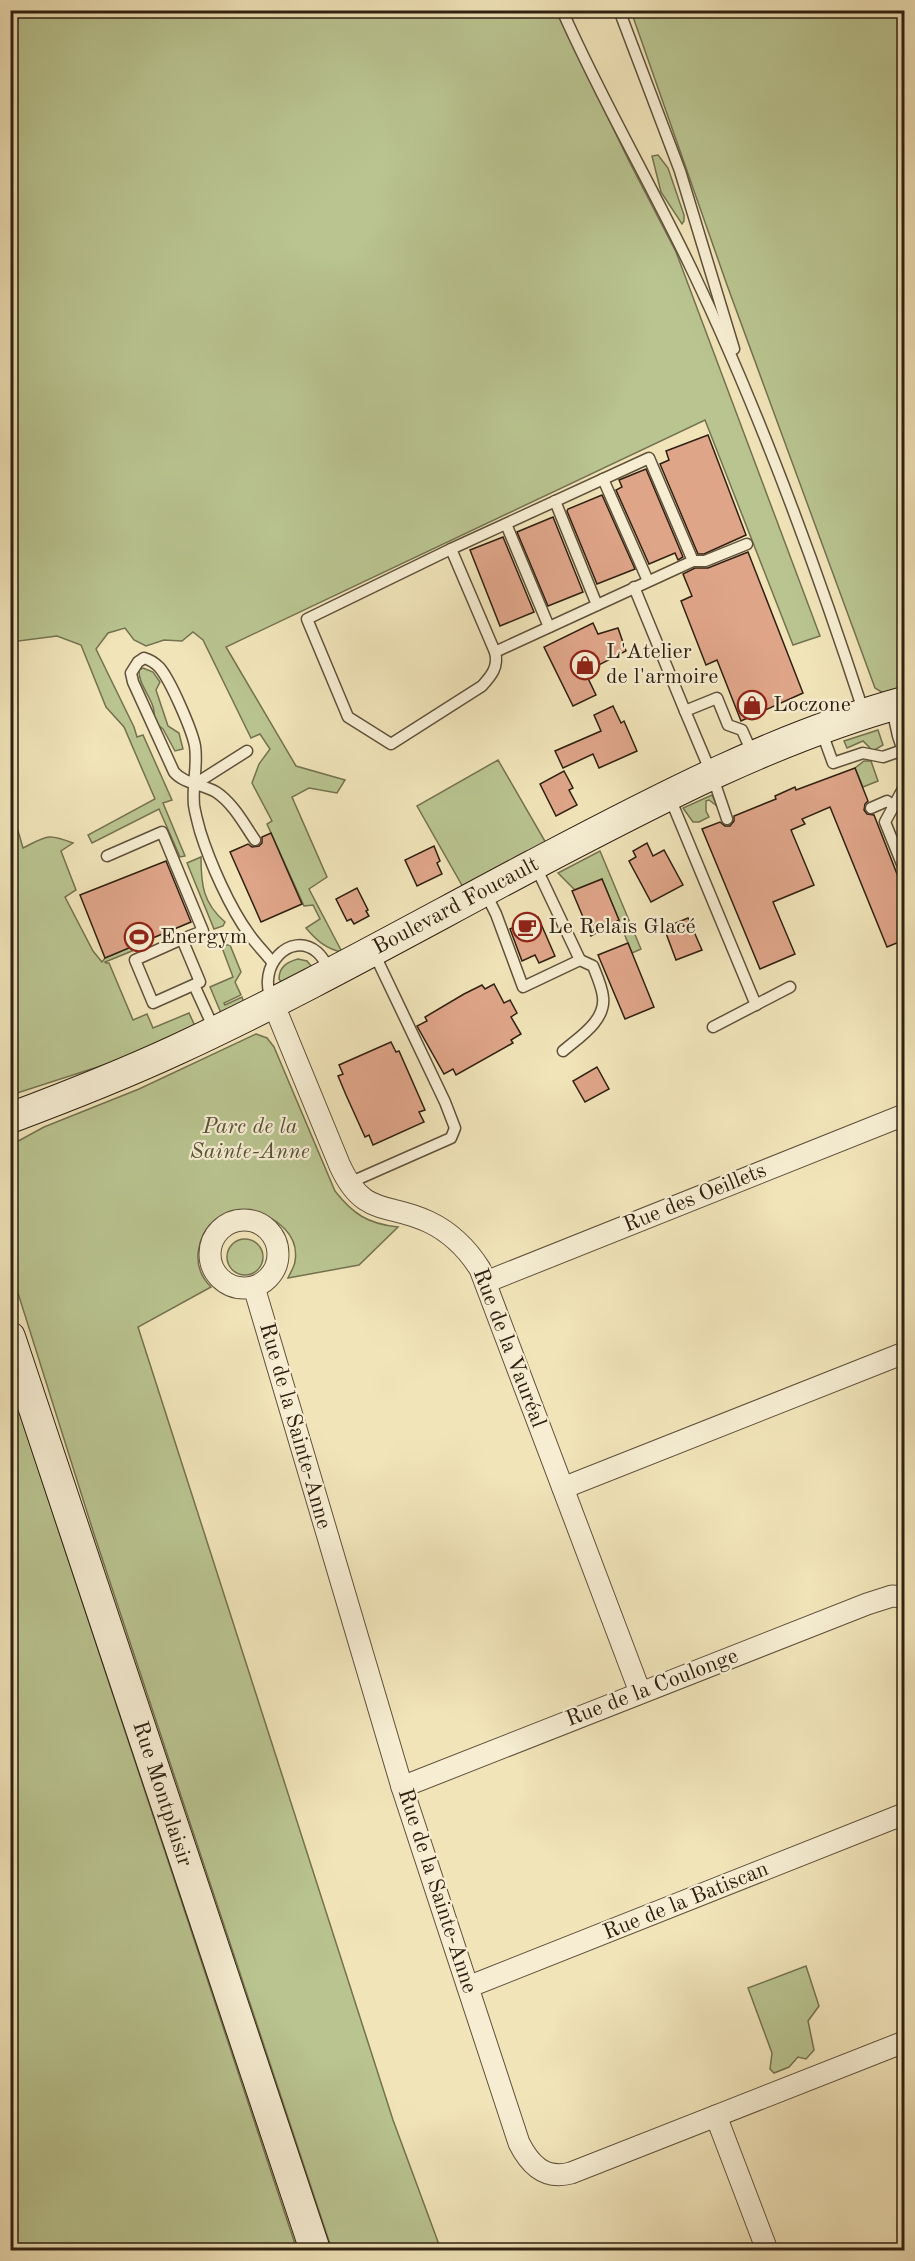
<svg xmlns="http://www.w3.org/2000/svg" width="915" height="2261" font-family="'Old Standard TT',serif">
<style>
.green{fill:#b9c490;stroke:#747250;stroke-width:1.5}
.building{fill:#dfa589;stroke:#2f2011;stroke-width:1.5}
.lines{fill:none;stroke-linecap:round;stroke-linejoin:round}
.lane-casing{stroke:#60513b;stroke-width:13}
.street-casing{stroke:#60513b;stroke-width:23}
.secondary-casing{stroke:#2f2011;stroke-width:32}
.lane{stroke:#f6edd2;stroke-width:10}
.street{stroke:#f6edd2;stroke-width:21}
.secondary{stroke:#f6edd2;stroke-width:30}
.labels{text-anchor:middle;dominant-baseline:central;stroke-width:4.5;stroke-linejoin:round;paint-order:stroke}
.poi-label{font-size:22px;fill:#2f2011;stroke:#f6edd2;text-anchor:start}
.street-label{font-size:22px;fill:#2f2011;stroke:#f6edd2}
.park-label{font-size:22px;font-style:italic;fill:#585137;stroke:#f6edd2}
</style>
<rect width="100%" height="100%" fill="#f1e4b9"/>
<filter id="stains"><feTurbulence type="fractalNoise" baseFrequency=".00333" numOctaves="4"/><feColorMatrix values="0 0 0 0 .2 0 0 0 0 .09 0 0 0 0 .02 0 0 0 .5 -.17"/></filter>
<radialGradient id="worn" r=".72"><stop offset=".6" stop-color="#630" stop-opacity="0"/><stop offset="1" stop-color="#630" stop-opacity=".3"/></radialGradient>
<!-- green -->
<g class="green">
<path d="M10,11H556L629,161L676,252L820,636L793,645L705,420L226,647L296,766L345,780L337,793L309,788L292,797L327,877L309,889L342,952C326,949 316,940 306,928L320,919L313,905L304,906L267,824L272,821L252,783L259,764L270,749L260,734L251,738L203,640L193,632L182,641L164,640L146,646L134,640L125,628L108,633L96,649L134,727L137,737L143,735L172,800L163,803L185,856L180,857L159,809L92,843L88,835L155,799L124,727L106,707L81,645L57,636L11,642Z"/>
<polygon points="631,11 904,11 904,687 883,693 875,688 727,285"/>
<polygon points="658,155 668,168 684,215 684,221 682,224 661,192 652,156"/>
<path d="M143,668L153,672L160,682L156,690L168,726L179,733L183,749L175,751L163,729L158,725L154,719C157,701 138,687 139,670Z"/>
<polygon points="878,730 883,745 873,751 863,741 847,748 844,741"/>
<polygon points="498,760 546,843 463,887 417,806"/>
<polygon points="864,761 871,761 878,781 863,787 855,768"/>
<polygon points="712,795 717,806 709,800 706,801 706,811 709,817 699,822 693,822 683,808"/>
<path d="M10,803L23,848C47,836 47,833 73,843L61,851L76,890L65,897L93,951L102,962L105,958L130,947L132,951L105,962L106,963H109L133,1020L147,1014L153,1028L189,1013L195,1026L113,1062L11,1095Z"/>
<polygon points="600,851 641,949 632,953 602,879 575,890 558,873"/>
<path d="M201,857C201,885 203,903 225,922L223,926L214,929L187,863Z"/>
<polygon points="221,945 230,945 241,972 235,982 241,995 224,1003 225,1005 242,997 244,1003 221,1013 210,987 233,977"/>
<path d="M298,959L307,961L312,967L282,983L279,979C279,967 287,962 298,959Z"/>
<path d="M256,1034L267,1038L274,1047L335,1191C353,1214 368,1224 398,1227L359,1265L288,1278C290,1273 295,1266 295,1261C304,1210 205,1185 198,1254C197,1267 202,1278 211,1287L138,1327L393,2120L441,2250H332L94,1534L11,1271V1145L44,1127L139,1089Z"/>
<circle cx="245" cy="1257" r="18"/>
<polygon points="11,1387 297,2250 11,2250"/>
<polygon points="806,1966 819,2006 808,2021 814,2050 806,2059 798,2057 789,2067 774,2073 770,2069 772,2053 748,1988"/>
</g>
<!-- building -->
<g class="building">
<polygon points="708,435 746,535 704,554 698,554 660,464 669,460 666,451"/>
<polygon points="646,469 683,557 678,560 675,553 649,564 616,490 622,487 619,480"/>
<polygon points="602,495 635,569 597,584 567,511 568,509"/>
<polygon points="553,517 583,592 548,606 517,532"/>
<polygon points="503,537 534,612 500,626 470,550"/>
<polygon points="748,552 803,693 741,721 717,660 706,665 681,601 692,596 683,574 695,568 708,568"/>
<polygon points="593,623 598,634 618,628 626,651 585,672 596,695 573,706 544,647"/>
<polygon points="613,706 621,723 624,721 637,751 599,768 593,754 563,768 555,751 601,731 594,715"/>
<polygon points="855,768 868,801 865,804 864,810 867,814 874,815 904,892 904,940 887,947 830,807 802,819 805,824 791,830 814,885 773,902 795,954 760,969 702,829 720,822 725,826 730,826 734,821 734,816 776,799 775,796 795,787 796,790"/>
<polygon points="564,771 573,788 569,790 577,805 556,816 540,784"/>
<polygon points="271,833 302,904 261,922 230,852 248,844 252,847 259,846 262,843 262,837"/>
<polygon points="647,843 653,856 664,850 683,885 651,902 629,861 636,857 633,851"/>
<polygon points="434,846 440,861 437,863 442,874 417,886 405,860"/>
<polygon points="166,861 191,922 105,958 80,895"/>
<polygon points="602,879 619,920 591,936 572,891"/>
<polygon points="357,888 368,910 366,911 369,916 354,924 351,919 347,921 336,899"/>
<polygon points="538,917 555,956 539,963 535,955 522,961 510,929"/>
<polygon points="688,918 702,950 676,960 664,928"/>
<polygon points="628,943 654,1007 625,1019 598,955"/>
<polygon points="494,984 504,1003 510,1000 517,1013 511,1017 521,1034 511,1040 513,1043 456,1075 453,1069 444,1074 417,1026 427,1021 425,1017 464,994 482,985 485,989"/>
<polygon points="391,1042 396,1052 399,1051 425,1110 419,1112 424,1122 373,1145 369,1135 365,1137 346,1095 338,1076 343,1074 339,1065"/>
<polygon points="597,1067 609,1089 585,1102 573,1081"/>
</g>
<g class="lines">
<!-- lane casing -->
<g class="lane-casing">
<g id="lane">
<path d="M562,10C601,99 650,182 692,270C760,412 815,563 864,713"/>
<polyline points="619,10 680,171 734,349"/>
<polygon points="649,458 693,561 495,652 451,549"/>
<polyline points="603,479 648,581"/>
<polyline points="555,501 597,605"/>
<polyline points="506,524 549,627"/>
<path d="M451,549L307,619L348,717L391,744L482,686C491,676 499,667 495,652"/>
<polyline points="693,561 705,561 747,544"/>
<polyline points="634,587 685,711"/>
<polyline points="892,709 898,736 904,754"/>
<polyline points="821,730 833,763 863,753 883,757 903,750"/>
<polyline points="195,784 247,751"/>
<polyline points="904,787 885,822 904,869"/>
<polyline points="670,798 756,1005"/>
<polyline points="871,808 887,801 894,806"/>
<polyline points="727,819 712,775 685,711 717,698 728,725 742,730 753,755"/>
<path d="M255,840C244,824 233,803 216,792C203,784 184,784 174,772L133,682L131,673L138,662L144,658C151,660 154,662 159,667C170,679 192,730 195,746C198,766 192,785 194,805C195,813 198,823 200,831C210,863 230,908 249,934C256,944 265,953 272,962"/>
<polyline points="107,856 162,832 203,931 182,939"/>
<polyline points="485,892 496,914 523,987 580,960 535,865"/>
<polygon points="182,939 200,982 153,1003 135,960"/>
<polyline points="194,985 215,1031"/>
<path d="M272,1000C256,967 290,930 317,952C323,957 327,965 331,972"/>
<polyline points="713,1027 790,987"/>
<path d="M563,1051C578,1038 606,1021 603,997C602,987 597,976 593,966L580,960"/>
<polyline points="349,1183 451,1138 455,1128 445,1102 373,951"/>
</g>
</g>
<!-- street casing -->
<g class="street-casing">
<g id="street">
<path d="M273,1003L340,1166C364,1218 388,1202 429,1222C450,1232 468,1250 480,1269L640,1692"/>
<circle cx="244" cy="1254" r="34"/>
<polyline points="486,1282 904,1115"/>
<path d="M254,1287L402,1787L519,2143C530,2165 545,2180 571,2173L904,2042"/>
<polyline points="563,1488 904,1353"/>
<polyline points="402,1787 867,1604 892,1596 904,1597"/>
<polyline points="468,1987 904,1814"/>
<polyline points="716,2116 767,2250"/>
</g>
</g>
<!-- secondary casing -->
<g class="secondary-casing">
<g id="secondary">
<path d="M10,1118C66,1097 122,1075 176,1050C297,994 414,928 533,865C653,802 773,738 904,702"/>
<polyline points="10,1337 315,2250"/>
</g>
</g>
<!-- lane -->
<use href="#lane" class="lane"/>
<!-- street -->
<use href="#street" class="street"/>
<!-- secondary -->
<use href="#secondary" class="secondary"/>
</g>
<!-- icons -->
<defs>
<g id="shop-ring" transform="scale(1.5)"><circle r="9.5" fill="#f6edd2" stroke="#8f2418" stroke-width="1.5"/><path d="M-5-2.5h2.3a2.7 3.5 0 0 1 5.4 0H5L5.5 6h-11ZM-1.5-2.5h3a1.5 2.3 0 0 0-3 0Z" fill="#8f2418"/></g>
<g id="cafe-ring" transform="scale(1.5)"><circle r="9.5" fill="#f6edd2" stroke="#8f2418" stroke-width="1.5"/><path d="M-5.5-4.5H6V0H3Q3 3.5 0 3.5H-2.5Q-5.5 3.5-5.5 0ZM3-3.2v2h1.7v-2ZM-6 4.5H4V6H-6Z" fill="#8f2418"/></g>
<g id="stadium-ring" transform="scale(1.5)"><circle r="9.5" fill="#f6edd2" stroke="#8f2418" stroke-width="1.5"/><path d="M0-5a6.5 5 0 1 0 0 10a6.5 5 0 1 0 0-10ZM-3.5-1.8h7v3.6h-7Z" fill="#8f2418"/></g>
</defs>
<g fill-rule="evenodd">
<use href="#shop-ring" x="585" y="665"/>
<use href="#shop-ring" x="752" y="705"/>
<use href="#cafe-ring" x="527" y="927"/>
<use href="#stadium-ring" x="139" y="937"/>
</g>
<g class="labels">
<!-- poi labels -->
<g class="poi-label">
<text x="606" y="652">L'Atelier<tspan x="606" dy="25">de l'armoire</tspan></text>
<text x="773" y="705">Loczone</text>
<text x="548" y="927">Le Relais Glacé</text>
<text x="160" y="937">Energym</text>
</g>
<!-- street labels -->
<g class="street-label">
<text transform="translate(456 906) rotate(-28)">Boulevard Foucault</text>
<text transform="translate(695 1198) rotate(-22)">Rue des Oeillets</text>
<text transform="translate(509 1348) rotate(69)">Rue de la Vauréal</text>
<text transform="translate(295 1426) rotate(74)">Rue de la Sainte-Anne</text>
<text transform="translate(652 1688) rotate(-21)">Rue de la Coulonge</text>
<text transform="translate(162 1794) rotate(72)">Rue Montplaisir</text>
<text transform="translate(437 1891) rotate(72)">Rue de la Sainte-Anne</text>
<text transform="translate(686 1901) rotate(-22)">Rue de la Batiscan</text>
</g>
<!-- park labels -->
<g class="park-label">
<text x="250" y="1127">Parc de la<tspan x="250" dy="25">Sainte-Anne</tspan></text>
</g>
</g>
<!-- margin -->
<rect width="915" height="2261" fill="none" stroke="#f1e4b9" stroke-width="36"/>
<rect x="12" y="12" width="891" height="2237" fill="none" stroke="#2f2011" stroke-width="3"/>
<rect x="18" y="18" width="879" height="2225" fill="none" stroke="#2f2011" stroke-width="1.5"/>
<rect width="100%" height="100%" filter="url(#stains)"/>
<rect width="100%" height="100%" fill="url(#worn)"/>
</svg>
